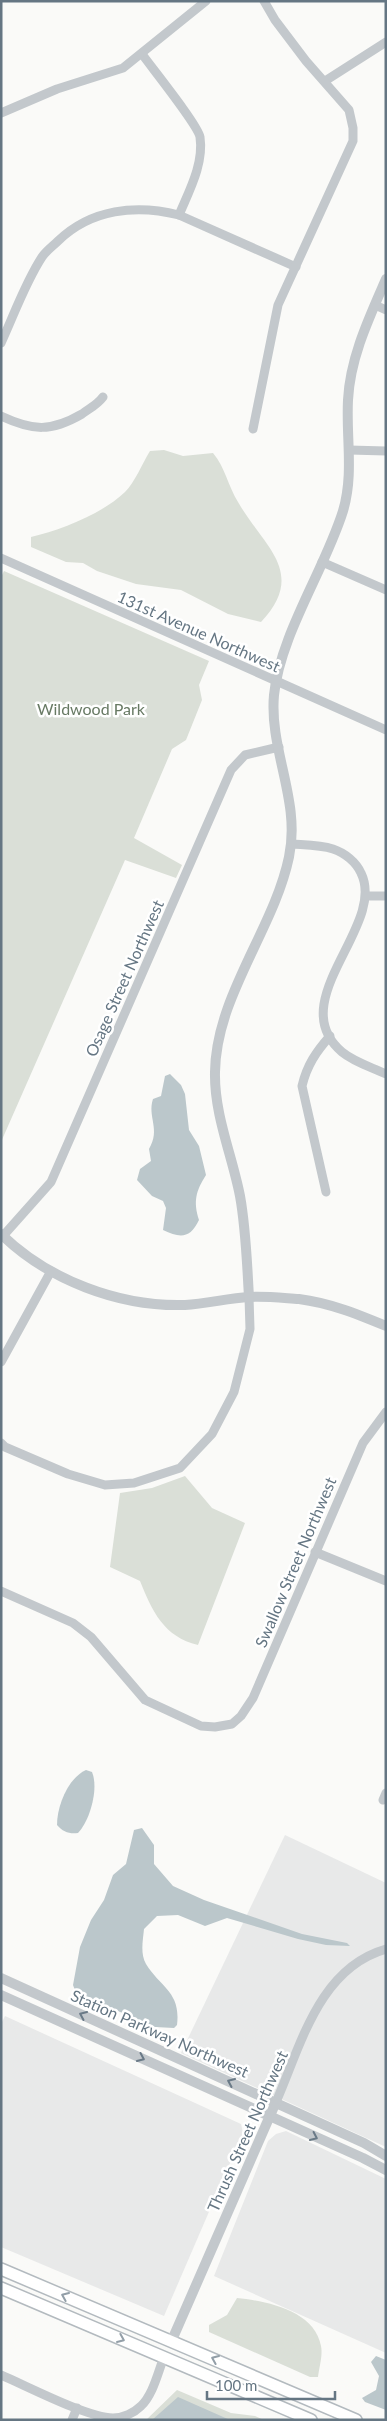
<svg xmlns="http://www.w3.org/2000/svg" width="387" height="2421" font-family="Lato,sans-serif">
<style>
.built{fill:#e8e9e9}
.green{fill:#dadfd7}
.water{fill:#bbc7cb}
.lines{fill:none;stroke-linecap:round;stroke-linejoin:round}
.secondary-casing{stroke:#b3babf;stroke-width:14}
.minor{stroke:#c3c8cc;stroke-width:9}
.tertiary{stroke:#c3c8cc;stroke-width:10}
.secondary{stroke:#fff;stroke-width:11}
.oneway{stroke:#6a7a87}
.oneway2{stroke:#939fa8}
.labels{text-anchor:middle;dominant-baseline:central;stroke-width:5;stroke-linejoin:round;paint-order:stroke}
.street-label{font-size:16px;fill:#657683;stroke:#fff}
.park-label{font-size:16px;fill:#687a64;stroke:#fff}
</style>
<rect width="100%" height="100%" fill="#fafaf8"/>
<!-- built -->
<g class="built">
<polygon points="285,1835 386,1883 386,2147 181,2053"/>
<polygon points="5,2016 241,2124 243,2133 164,2316 1,2247 1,2024"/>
<polygon points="286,2131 386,2179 386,2353 214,2276 268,2141 276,2134"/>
</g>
<!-- green -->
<g class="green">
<path d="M164,450L183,456L213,453C225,467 228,486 238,502C263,546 308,572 261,622L228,614L181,590L136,584L97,571L83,563L66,562L31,547V537C61,530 102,514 125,492C135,482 142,464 150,451Z"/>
<polygon points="4,571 209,661 199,685 202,700 186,740 172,749 134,838 182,865 176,878 125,860 1,1142 1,577"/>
<path d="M185,1476L212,1508L245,1523L198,1645C164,1637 152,1611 140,1581L110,1567L120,1493L152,1488Z"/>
<path d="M237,2298C267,2301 315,2311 321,2346C323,2355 319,2368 318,2377H310L209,2332V2325L227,2315Z"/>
<polygon points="177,2390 231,2413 255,2416 264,2420 146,2420"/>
</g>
<!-- water -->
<g class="water">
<path d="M170,1074L181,1085L185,1094L189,1130L199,1146L206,1175C196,1191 193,1201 199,1220C190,1239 180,1238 163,1230L166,1208L163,1201L152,1196L137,1180L140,1169L151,1161L149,1149C161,1129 147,1117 153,1099L161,1096L165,1076Z"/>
<path d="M86,1770L92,1772C99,1788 90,1821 78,1833C69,1834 63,1832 57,1825C57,1806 68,1778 86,1770Z"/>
<path d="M142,1828L154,1845V1864L173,1886L204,1900L302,1934L347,1943L350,1946L326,1945L298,1939L227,1918L205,1926L178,1915L157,1916L144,1929C143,1940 140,1954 146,1964C161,1988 181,1992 177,2025L174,2028L155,2027L76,1993L73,1985L80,1947L91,1920L104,1900L113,1875L126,1864L134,1830Z"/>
<polygon points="376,2356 386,2360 386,2410 365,2402 362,2398 376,2390 379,2376 371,2362"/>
<polygon points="178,2397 230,2420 152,2420"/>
</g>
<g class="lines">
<!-- secondary casing -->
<g class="secondary-casing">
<g id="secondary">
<polyline points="1,2269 356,2420"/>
<polyline points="1,2288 311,2420"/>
</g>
</g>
<!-- minor -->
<g class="minor">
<path d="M142,54C152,68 198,125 200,137C204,164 189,191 179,215"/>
<polyline points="325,81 386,42"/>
<polyline points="1,113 57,89 123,68 206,1"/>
<polyline points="375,305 386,310"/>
<path d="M1,343C14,315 25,283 42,257C46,251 53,246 58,241C91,209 136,204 179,215L296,267"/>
<path d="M1,416C33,431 51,432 82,414C90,408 97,405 103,397"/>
<polyline points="253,429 278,305 353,141 353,128 349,110 306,61 275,20 264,1"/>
<polyline points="349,450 386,451"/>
<polyline points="1,558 386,730"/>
<polyline points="322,562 386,590"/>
<path d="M292,844C305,845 320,845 333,849C345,853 356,862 361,873C387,926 282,1001 342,1052C354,1062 371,1067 386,1074"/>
<polyline points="366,896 386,896"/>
<path d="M326,1192L302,1086C307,1065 316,1052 330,1036"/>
<polyline points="3,1236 51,1182 231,770 245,755 279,747"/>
<polyline points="1,1362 51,1271"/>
<polyline points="1,1443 5,1447 68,1474 105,1485 134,1483 180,1468 212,1434 234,1392 250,1329 249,1297"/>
<polyline points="315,1552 386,1581"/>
<polyline points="1,1591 73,1623 91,1637 145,1700 201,1726 215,1727 232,1724 241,1716 253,1698 363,1443 386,1412"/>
<polyline points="383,1800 386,1793"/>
<path d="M276,2102C301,2045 319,1968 386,1949"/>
<path d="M1,2375C27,2386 88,2418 113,2418C123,2418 134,2413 141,2406C153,2395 158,2372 164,2357"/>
<polyline points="72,2420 77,2408"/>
</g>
<!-- tertiary -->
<g class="tertiary">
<path d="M1,1234C48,1280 119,1307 185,1305C207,1304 228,1298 249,1297C265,1296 283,1298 299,1299C330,1303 357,1314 386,1326"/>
<path d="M249,1297C247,1264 246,1229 240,1196C232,1155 214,1114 215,1072C216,996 274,929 289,857C301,801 269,750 274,695C280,635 325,569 343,511C354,474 346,438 348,400C350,358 369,318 386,279"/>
<polyline points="1,1978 364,2143 386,2156"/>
<polyline points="1,1995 363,2158 386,2170"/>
<polyline points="172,2340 276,2102"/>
</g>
<!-- secondary -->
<use href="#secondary" class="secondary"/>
</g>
<!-- one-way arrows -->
<defs><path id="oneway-chevron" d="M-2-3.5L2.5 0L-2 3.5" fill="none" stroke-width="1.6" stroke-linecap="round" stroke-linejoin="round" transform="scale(1.25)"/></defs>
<g class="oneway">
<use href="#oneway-chevron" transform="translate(83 2015) rotate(-156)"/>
<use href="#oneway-chevron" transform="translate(141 2058) rotate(24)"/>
<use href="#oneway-chevron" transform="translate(231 2082) rotate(-156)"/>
<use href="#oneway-chevron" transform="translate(314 2137) rotate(25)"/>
</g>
<g class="oneway2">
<use href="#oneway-chevron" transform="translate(65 2296) rotate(-157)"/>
<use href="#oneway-chevron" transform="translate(121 2339) rotate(23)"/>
<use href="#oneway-chevron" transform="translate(215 2359) rotate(-157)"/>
</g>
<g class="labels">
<!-- street labels -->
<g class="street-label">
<text transform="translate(199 631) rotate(24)">131st Avenue Northwest</text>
<text transform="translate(124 978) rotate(-66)">Osage Street Northwest</text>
<text transform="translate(295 1562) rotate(-67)">Swallow Street Northwest</text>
<text transform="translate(160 2033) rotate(24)">Station Parkway Northwest</text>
<text transform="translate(247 2131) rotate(-66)">Thrush Street Northwest</text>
</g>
<!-- park labels -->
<g class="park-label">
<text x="91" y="708">Wildwood Park</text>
</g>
</g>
<!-- border -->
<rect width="387" height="2421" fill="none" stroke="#657683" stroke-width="5"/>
<!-- scale -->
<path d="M207 2391v8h128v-8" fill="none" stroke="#657683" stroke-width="2.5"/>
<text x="215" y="2391" font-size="15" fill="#657683" stroke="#ffffff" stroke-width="4" paint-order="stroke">100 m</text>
</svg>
